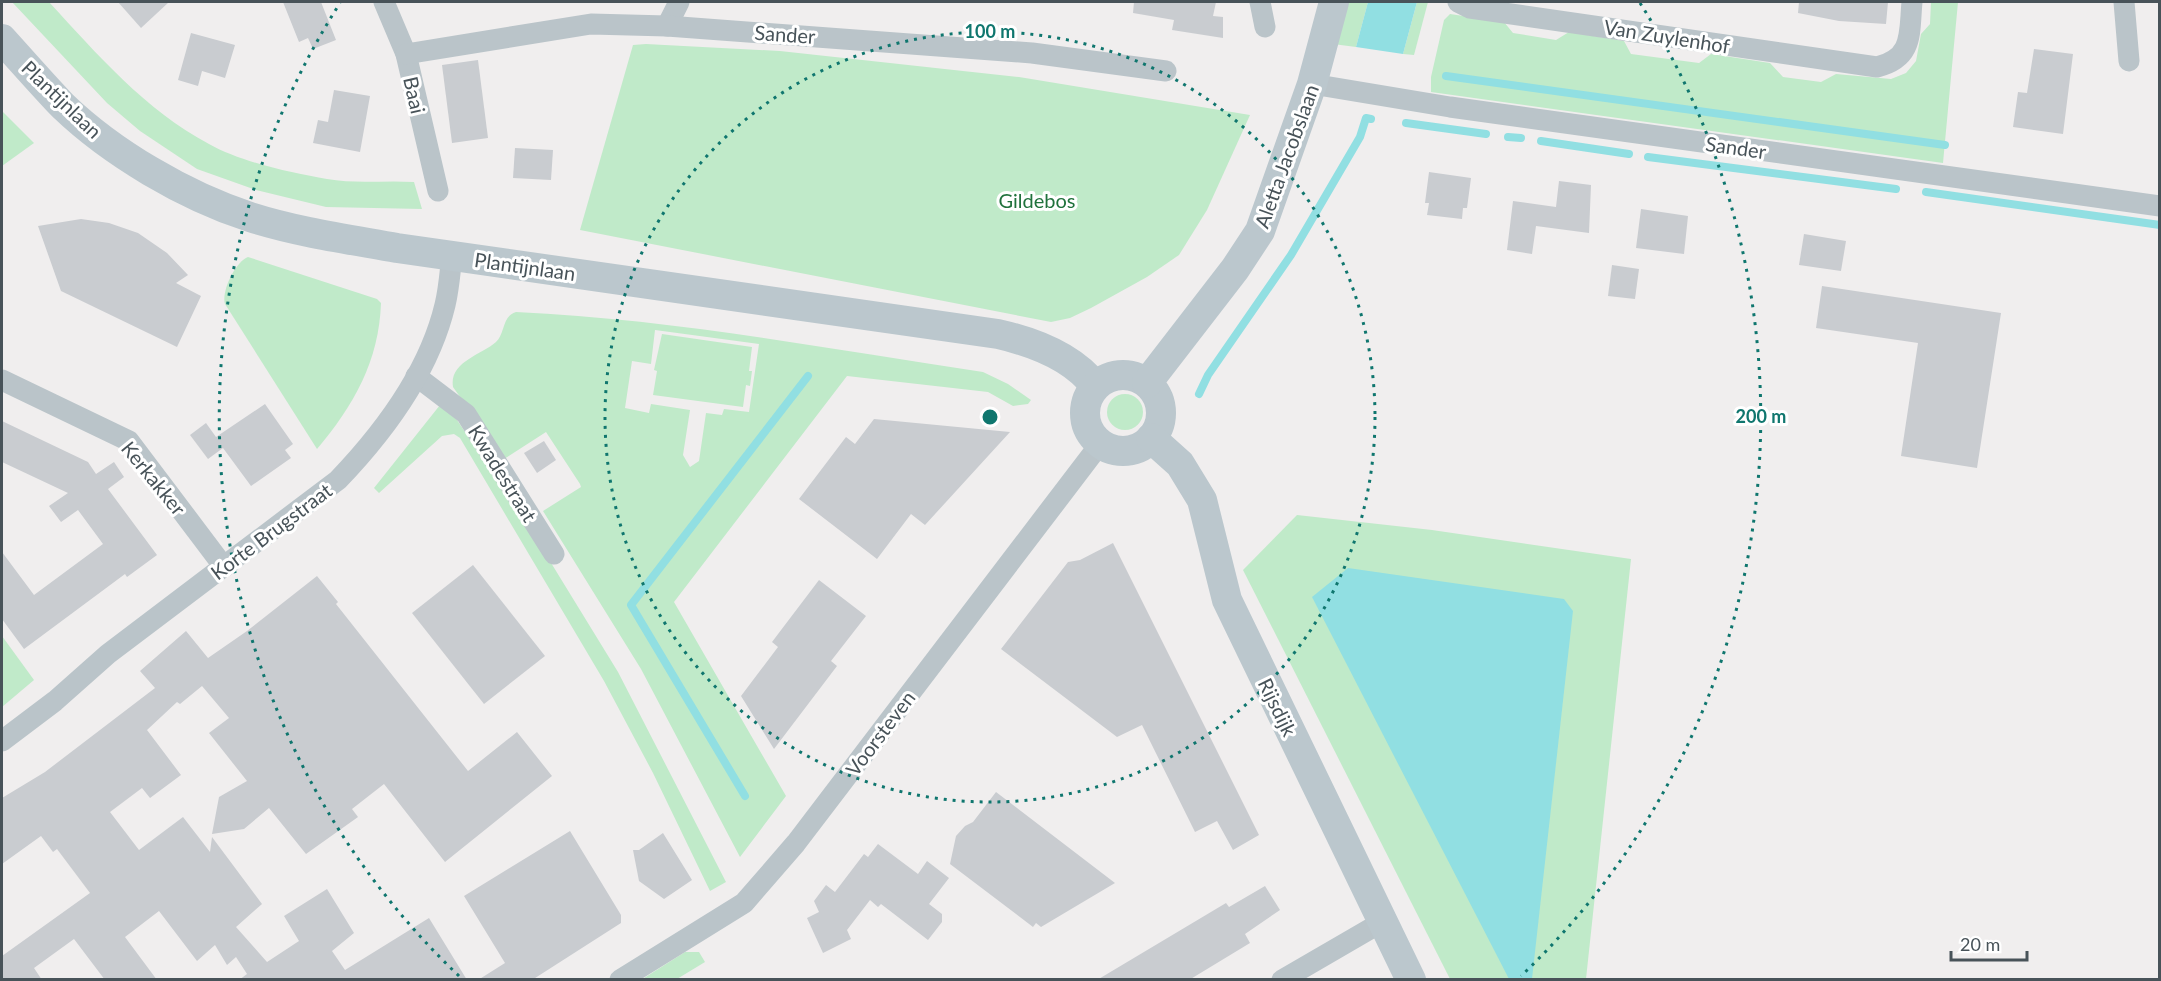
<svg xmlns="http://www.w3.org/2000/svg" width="2161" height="981" font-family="Lato,sans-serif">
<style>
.green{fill:#c0eac9;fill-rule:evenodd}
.water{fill:#91dfe2}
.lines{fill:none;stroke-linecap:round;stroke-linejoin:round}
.stream{stroke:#91dfe2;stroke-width:8}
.building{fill:#c9ccd0}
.minor{stroke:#bac4c9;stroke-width:21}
.secondary{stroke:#bbc7cd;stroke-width:30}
.ring{fill:none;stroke:#0f766e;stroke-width:3;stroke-dasharray:3 6}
.labels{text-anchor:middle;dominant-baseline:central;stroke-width:6;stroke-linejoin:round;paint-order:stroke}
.street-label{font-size:20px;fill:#485359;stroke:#fff}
.park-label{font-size:20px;fill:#20723c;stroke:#fff}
.centre{fill:#0f766e;stroke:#fff;stroke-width:3}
.ring-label{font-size:18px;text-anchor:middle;font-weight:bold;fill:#0f766e;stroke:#fff;stroke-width:6;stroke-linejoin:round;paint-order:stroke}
</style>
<rect width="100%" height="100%" fill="#f0eeee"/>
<!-- green -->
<g class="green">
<path d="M12,2H49C97,54 145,110 209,144C241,162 291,173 327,179C355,184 386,180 414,182L422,209L326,207L256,190L197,169L140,131L107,103Z"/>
<polygon points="1344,2 1368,2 1356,47 1333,44"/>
<polygon points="1417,2 1428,2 1414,55 1403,54"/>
<polygon points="1931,2 1958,2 1943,163 1431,92 1431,77 1444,20 1450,14 1504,22 1513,33 1556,40 1569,32 1624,41 1631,54 1699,63 1711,54 1770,63 1783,77 1821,82 1836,74 1891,79 1906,73 1916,61 1921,34 1930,24"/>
<polygon points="646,44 780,51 1019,77 1250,115 1207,210 1179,255 1147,277 1091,308 1070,318 1051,322 580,230 633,45"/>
<polygon points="2,111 34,143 2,166"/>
<path d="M248,257L377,299L381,303C379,361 354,405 317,449L225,304C221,292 235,262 248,257Z"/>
<path d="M516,312C672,319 828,349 983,372L1008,384L1031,400L1028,404L1013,406L988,392L847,376L674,602L786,796L740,857L641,669L543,511L581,487L580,484L546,432L504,459L453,387C449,362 481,355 496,342C505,334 502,316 516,312ZM655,330L759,344L749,412L724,409L722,415L706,413L699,461L690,467L683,455L690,410L651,404L649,413L625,408L632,361L651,364Z"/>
<polygon points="662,334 752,347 749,371 752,371 750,386 746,385 743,407 653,395 657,371 654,370"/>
<circle cx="1125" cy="412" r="18"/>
<polygon points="440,405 457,420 537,540 618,672 726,882 710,891 653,773 604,681 460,438 454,434 442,436 379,493 374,488"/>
<polygon points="1297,515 1432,530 1631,559 1586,979 1450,979 1243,570"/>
<polygon points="2,636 34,680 2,707"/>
<polygon points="685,952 699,952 705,962 677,979 641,980"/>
</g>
<!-- water -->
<g class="water">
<polygon points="1368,2 1417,2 1403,54 1356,47"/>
<polygon points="1348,568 1564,599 1573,611 1532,979 1509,979 1312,597"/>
</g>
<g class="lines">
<!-- stream -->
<g class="stream">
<polyline points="1446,76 1945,145"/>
<polyline points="1406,123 1486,134"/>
<polyline points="1508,137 1521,138"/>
<polyline points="1541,141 1629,154"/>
<polyline points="1648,157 1896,189"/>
<polyline points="1926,192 2160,225"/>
<polyline points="1199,394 1208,375 1291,255 1360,137 1366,118 1371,119"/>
<polyline points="745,796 631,605 808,376"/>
</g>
</g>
<!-- building -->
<g class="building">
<polygon points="118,2 169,2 141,28"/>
<polygon points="283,2 321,2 336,40 313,49 308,38 299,42"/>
<polygon points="1134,2 1216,2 1213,16 1223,17 1223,38 1172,30 1174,20 1133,13"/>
<polygon points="1799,2 1888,2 1886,24 1839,21 1798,13"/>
<polygon points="191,33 235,45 225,78 202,71 198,86 178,80"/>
<polygon points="2034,49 2073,54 2063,134 2013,127 2018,92 2027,93"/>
<polygon points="478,60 488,138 452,143 442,65"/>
<polygon points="334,90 370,96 360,152 313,143 318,120 328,122"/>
<polygon points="515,148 553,150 551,180 513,178"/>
<polygon points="1429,172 1471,178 1467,208 1463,208 1462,219 1427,215 1429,203 1425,203"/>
<polygon points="1559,181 1591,185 1589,233 1536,226 1532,254 1507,250 1513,201 1556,207"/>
<polygon points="1641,209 1688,216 1684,254 1636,248"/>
<polygon points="81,219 109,223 138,233 167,253 188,275 176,283 201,296 177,347 61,291 38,226"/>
<polygon points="1804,234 1846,241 1841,271 1799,265"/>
<polygon points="1612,265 1639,269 1635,299 1608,296"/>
<polygon points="1822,286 2001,313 1977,468 1901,456 1918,343 1816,328"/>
<polygon points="265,404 293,444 285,450 291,458 251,486 223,448 208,459 190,435 206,423 216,437"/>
<polygon points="874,419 1010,432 925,525 911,514 877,559 799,499 846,437 855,444"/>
<polygon points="2,421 88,462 96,474 114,462 124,477 108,489 157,555 127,577 125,574 24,649 2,619 2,552 34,595 103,544 78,510 61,522 49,506 68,493 2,462"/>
<polygon points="544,441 556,460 537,473 524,453"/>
<polygon points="1113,543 1259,835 1233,850 1217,821 1195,832 1142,725 1117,737 1001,649 1068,562 1080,560"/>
<polygon points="473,565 545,656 484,704 412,613"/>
<polygon points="317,576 338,602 336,604 468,771 517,732 552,776 445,862 384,784 352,809 358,817 306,854 269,808 244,829 212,834 219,797 247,781 209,733 229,718 202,686 180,704 177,702 147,730 181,775 150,798 142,788 110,812 139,850 183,817 210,852 212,837 262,904 236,927 267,962 299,941 284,916 327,889 354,933 332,951 345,970 429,918 467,980 239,980 247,974 236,957 227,965 215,945 197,961 159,911 125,937 157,980 105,980 74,939 34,968 42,980 2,980 2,956 90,893 57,849 53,852 41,836 2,864 2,798 45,772 155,688 140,671 186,631 208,658 247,631"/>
<polygon points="819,580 866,616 831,661 837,666 774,749 741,696 778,647 772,642"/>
<polygon points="996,792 1115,883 1041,927 1036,923 1033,927 950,864 956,836 965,826 973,822"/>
<polygon points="570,831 621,915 621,923 532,980 478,980 505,963 464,896"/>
<polygon points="663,833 692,880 664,899 639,881 633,850 639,850"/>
<polygon points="878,844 918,874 927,861 949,878 929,904 942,914 942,922 928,940 881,904 878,907 870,900 847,930 851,939 823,953 807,918 819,912 814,901 826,885 835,892 864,854 868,857"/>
<polygon points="1265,886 1280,910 1245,934 1250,943 1189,980 1097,980 1226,903 1229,907"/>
</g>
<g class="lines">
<!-- minor -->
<g class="minor">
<polyline points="384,2 406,54 438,191"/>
<polyline points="1260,2 1265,27"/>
<path d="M1458,2L1470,8L1877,67C1914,58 1909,33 1912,2"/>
<polyline points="2124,2 2129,61"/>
<polyline points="667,26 679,2"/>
<polyline points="406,54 591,24 667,26 1032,53 1166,71"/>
<polyline points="1312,84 1450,107 2160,206"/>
<polyline points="416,376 466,414 554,554"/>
<polyline points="2,380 129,441 224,567"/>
<path d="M2,741L55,701L108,654L338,480C384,432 429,372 445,305C449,289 450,272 452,255"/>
<polyline points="620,980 744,903 796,843 1100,444"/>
<polyline points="1282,980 1382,922"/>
</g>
<!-- secondary -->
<g class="secondary">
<path d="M2,39C22,61 42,84 63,106C112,153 185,196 250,217C297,232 347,239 397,248L998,334C1033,342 1073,357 1095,386"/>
<circle cx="1123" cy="413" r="38"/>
<polyline points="1147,383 1235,269 1260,231 1312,84 1334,2"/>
<polyline points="1151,438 1180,464 1202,500 1227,600 1411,980"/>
</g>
</g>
<!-- distance rings -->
<g class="ring">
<circle cx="990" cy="417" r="385"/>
<path d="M459 976A771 771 0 0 1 340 3M1640 3A771 771 0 0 1 1521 976"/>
</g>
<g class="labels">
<!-- street labels -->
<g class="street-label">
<text transform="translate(785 34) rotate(4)">Sander</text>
<text transform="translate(1667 36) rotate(9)">Van Zuylenhof</text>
<text transform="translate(415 95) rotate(77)">Baai</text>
<text transform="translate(62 99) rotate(44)">Plantijnlaan</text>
<text transform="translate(1736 147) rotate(8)">Sander</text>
<text transform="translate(1286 156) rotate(-70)">Aletta Jacobslaan</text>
<text transform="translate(525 266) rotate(8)">Plantijnlaan</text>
<text transform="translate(503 473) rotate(58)">Kwadestraat</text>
<text transform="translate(154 478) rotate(51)">Kerkakker</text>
<text transform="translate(271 531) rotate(-37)">Korte Brugstraat</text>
<text transform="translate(1278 707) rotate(64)">Rijsdijk</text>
<text transform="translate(880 733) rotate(-53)">Voorsteven</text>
</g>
<!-- park labels -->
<g class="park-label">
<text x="1037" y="200">Gildebos</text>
</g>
</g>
<circle cx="990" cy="417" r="9" class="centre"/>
<g class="ring-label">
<text x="990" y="38">100 m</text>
<text x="1761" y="423">200 m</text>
</g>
<!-- border -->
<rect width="2161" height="981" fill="none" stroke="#485359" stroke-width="6"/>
<!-- scale -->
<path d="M1951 951v9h76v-9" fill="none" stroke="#485359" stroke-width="3"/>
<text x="1960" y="951" font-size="18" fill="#485359" stroke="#ffffff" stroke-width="4.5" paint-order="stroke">20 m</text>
</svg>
